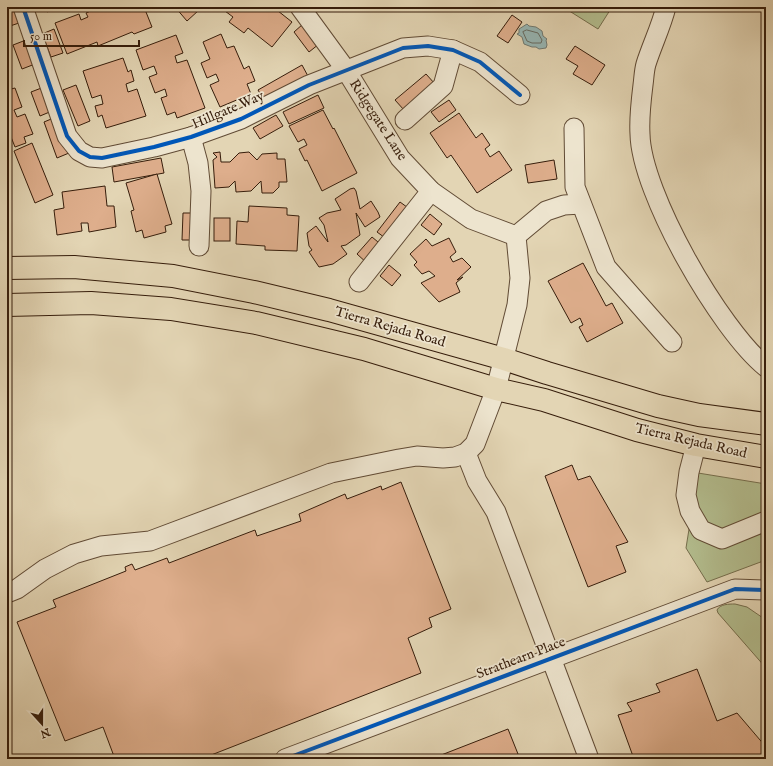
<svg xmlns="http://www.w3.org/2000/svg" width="773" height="766" font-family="'IM FELL English',serif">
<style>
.green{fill:#b3bd8e;stroke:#746d4c}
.water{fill:#97b7b5;stroke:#707971}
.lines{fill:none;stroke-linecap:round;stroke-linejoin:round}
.shore{stroke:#666a60;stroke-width:1}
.building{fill:#deae8c;stroke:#361d0b}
.minor-casing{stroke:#614b35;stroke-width:21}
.major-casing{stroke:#361d0b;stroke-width:24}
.minor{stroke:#ede4ce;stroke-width:19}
.major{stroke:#e3d5b4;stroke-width:22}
.cycleway-casing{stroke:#ede4ce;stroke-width:6}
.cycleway{stroke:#0057b8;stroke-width:4}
.labels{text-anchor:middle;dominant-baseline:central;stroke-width:3.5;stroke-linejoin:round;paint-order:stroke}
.street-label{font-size:14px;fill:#361d0b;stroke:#ede4ce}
</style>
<rect width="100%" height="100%" fill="#e3d5b4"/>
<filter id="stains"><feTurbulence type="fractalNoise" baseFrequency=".005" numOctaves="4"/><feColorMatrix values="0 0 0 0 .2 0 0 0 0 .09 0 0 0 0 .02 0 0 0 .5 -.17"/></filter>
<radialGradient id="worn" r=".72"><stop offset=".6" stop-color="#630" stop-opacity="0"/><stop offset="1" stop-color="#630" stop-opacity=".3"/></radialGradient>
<!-- green -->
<g class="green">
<polygon points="563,7 612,7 598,29"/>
<polygon points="698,473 766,484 766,560 707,582 686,548"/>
<path d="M735,604L747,607L766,620V668L718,613L717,610C720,604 729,604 735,604Z"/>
</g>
<!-- water -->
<polygon class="water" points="527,24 529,26 536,27 542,31 543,36 547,39 546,40 547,45 546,48 539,49 536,47 532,47 524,44 522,37 517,34 519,33 519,29"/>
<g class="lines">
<!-- shore -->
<polygon class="shore" points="527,30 538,33 542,40 541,43 532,43 527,41 523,32"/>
</g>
<!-- building -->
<g class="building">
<polygon points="7,7 13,7 19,23 7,27"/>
<polygon points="44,7 56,7 47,12"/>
<polygon points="100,7 144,7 152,27 134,34 132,32 98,46 97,42 67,54 55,23 79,14 81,20 88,17 86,13"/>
<polygon points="175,7 196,7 199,10 187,21"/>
<polygon points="228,7 273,7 292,22 272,47 248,28 244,33 229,22 233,17 225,11"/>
<polygon points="512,15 522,22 508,43 497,36"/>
<polygon points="303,24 319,44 309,52 294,32"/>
<polygon points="54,29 63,53 51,57 42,34"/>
<polygon points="221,34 227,48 234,46 244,69 249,66 255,81 247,84 251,94 220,107 210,85 219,81 216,74 207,78 201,63 210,59 203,42"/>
<polygon points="176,35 183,53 175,56 177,63 187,60 205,108 177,118 175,112 167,115 161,98 167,96 165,89 155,93 149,77 157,74 154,66 143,70 136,50"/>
<polygon points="26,40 35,64 22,69 13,45"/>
<polygon points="575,46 605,65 592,85 573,74 578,66 566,59"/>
<polygon points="123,58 128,72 131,70 134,81 126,84 128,92 137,89 146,116 106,128 102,115 98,117 95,106 103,104 101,95 92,98 83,71"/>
<polygon points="302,65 309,78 265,102 258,90"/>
<polygon points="426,74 435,84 404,110 395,100"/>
<polygon points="76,85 90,121 78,126 63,90"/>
<polygon points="44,87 52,111 40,116 31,92"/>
<polygon points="15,88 22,107 14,110 17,117 25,114 33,134 24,137 26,143 15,147 7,127 7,90"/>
<polygon points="318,95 324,108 289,124 283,112"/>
<polygon points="449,100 456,110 439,122 431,112"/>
<polygon points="323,110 333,129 334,128 357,173 322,191 307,160 305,161 299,149 307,145 304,139 298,142 289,126"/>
<polygon points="459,113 476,138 482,133 490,145 485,149 490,157 499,151 512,170 477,193 451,155 447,158 430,133"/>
<polygon points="276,115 283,126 260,139 253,128"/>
<polygon points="56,117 69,153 57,158 44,122"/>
<polygon points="32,143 53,195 35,203 14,151"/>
<polygon points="220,152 221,162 230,162 239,153 249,152 257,160 262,154 277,153 277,159 285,159 287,182 279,182 279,187 273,193 262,193 261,181 251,191 236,192 235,181 229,187 215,188 213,160 217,157 213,153"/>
<polygon points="161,158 164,173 114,182 112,167"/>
<polygon points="554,160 557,179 528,183 525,165"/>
<polygon points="157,174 172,224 165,226 166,232 144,238 142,230 136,232 131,211 134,210 126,183"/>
<polygon points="105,186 107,206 114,206 116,227 89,232 88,223 81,223 82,231 57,235 54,210 64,208 62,192"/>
<polygon points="354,188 356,191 360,209 371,201 378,212 380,217 365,227 356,213 360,235 346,245 341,246 347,254 333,264 319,267 309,252 312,250 309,246 307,233 316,226 328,242 324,225 319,218 327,213 341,210 335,199 350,189"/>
<polygon points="400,202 411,210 388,240 377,232"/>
<polygon points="249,206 287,208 287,215 299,216 297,251 265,250 265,246 236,244 237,221 248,222"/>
<polygon points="183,213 198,213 197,240 182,240"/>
<polygon points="430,214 442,224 434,235 421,225"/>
<rect x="214" y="218" width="16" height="23"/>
<polygon points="372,237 384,247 368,264 357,254"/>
<polygon points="449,238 456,252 450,257 453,262 462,258 471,267 457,280 463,277 456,283 460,292 439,302 421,283 435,276 429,271 422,274 414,265 417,262 410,254 426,239 432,246"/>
<polygon points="583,263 606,306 612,303 623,323 587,342 579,327 583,325 580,318 571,323 548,281"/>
<polygon points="389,265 401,275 392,286 380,276"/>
<polygon points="572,465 578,480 590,476 628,542 616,546 626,572 588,587 545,476"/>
<polygon points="401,482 451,609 429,618 432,627 408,638 421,673 201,759 115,759 103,727 65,741 17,622 56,607 53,600 126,571 125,567 132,564 135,570 167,558 169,563 255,530 257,536 301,521 299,514 345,494 347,499 381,486 382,490"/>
<polygon points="697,669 717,721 737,713 766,747 766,758 763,759 634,759 618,715 632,711 627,703 660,692 656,684"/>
<polygon points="508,729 520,759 431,759"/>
</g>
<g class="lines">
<!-- minor casing -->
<g class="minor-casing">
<g id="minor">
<polyline points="23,7 67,136 79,151 90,157 102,158 154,147 191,137 241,119 309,85 403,48 428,46 453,50 480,62 520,95"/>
<polyline points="300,7 346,70 400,158 431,191 471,219 516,236"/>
<path d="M666,7C661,27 652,45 646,64C644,71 644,78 643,85C641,101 639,118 640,134C641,193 720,330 766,367"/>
<polyline points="405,120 443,86 453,50"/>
<polyline points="574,128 575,187 606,267 672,342"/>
<polyline points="191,137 198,163 201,191 199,246"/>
<polyline points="359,282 431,191"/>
<polyline points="696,445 689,472 686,495 690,511 701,530 722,539 766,521"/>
<polyline points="466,453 477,481 496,512 589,759"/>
<polyline points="7,593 17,589 45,569 74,554 101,546 150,541 331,473 399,459 417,456 443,458 455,457 466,453 475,444 496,389 517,305 520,278 516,236 546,211 564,205 581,204"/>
<polyline points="285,759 735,589 766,590"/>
</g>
</g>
<!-- major casing -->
<g class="major-casing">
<g id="major">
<polyline points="7,268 74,267 173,276 254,292 329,310 504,359 547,373 658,406 699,415 766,424"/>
<polyline points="7,305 91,303 171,309 256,323 364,349 496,389 544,400 637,430 696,445 766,457"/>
</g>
</g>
<!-- minor -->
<use href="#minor" class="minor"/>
<!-- major -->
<use href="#major" class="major"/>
<!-- cycleway casing -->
<g class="cycleway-casing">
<g id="cycleway">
<polyline points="23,7 67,136 79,151 90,157 102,158 154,147 191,137 241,119 309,85 403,48 428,46 453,50 480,62 520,95"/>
<polyline points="285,759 735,589 766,590"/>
</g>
</g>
<!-- cycleway -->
<use href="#cycleway" class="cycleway"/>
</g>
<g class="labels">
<!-- street labels -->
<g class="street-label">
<text transform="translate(228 110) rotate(-23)">Hillgate Way</text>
<text transform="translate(378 120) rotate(57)">Ridgegate Lane</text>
<text transform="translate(390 327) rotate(16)">Tierra Rejada Road</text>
<text transform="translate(691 441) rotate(13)">Tierra Rejada Road</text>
<text transform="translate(521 658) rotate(-21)">Strathearn Place</text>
</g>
</g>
<!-- margin -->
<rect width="773" height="766" fill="none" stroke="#e3d5b4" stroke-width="24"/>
<rect x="8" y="8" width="757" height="750" fill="none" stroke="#361d0b" stroke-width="2"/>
<rect x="12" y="12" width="749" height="742" fill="none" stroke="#361d0b"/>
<!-- north arrow -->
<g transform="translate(42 724) rotate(159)" stroke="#ede4ce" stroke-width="3" paint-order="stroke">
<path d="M0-3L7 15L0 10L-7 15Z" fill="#361d0b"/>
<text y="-6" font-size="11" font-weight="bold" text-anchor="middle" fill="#361d0b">N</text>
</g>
<!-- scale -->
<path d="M24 40v6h115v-6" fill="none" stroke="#361d0b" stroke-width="2"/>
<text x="30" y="40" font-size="12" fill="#361d0b" stroke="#ede4ce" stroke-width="3" paint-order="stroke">50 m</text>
<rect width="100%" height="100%" filter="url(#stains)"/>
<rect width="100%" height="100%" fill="url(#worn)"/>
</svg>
